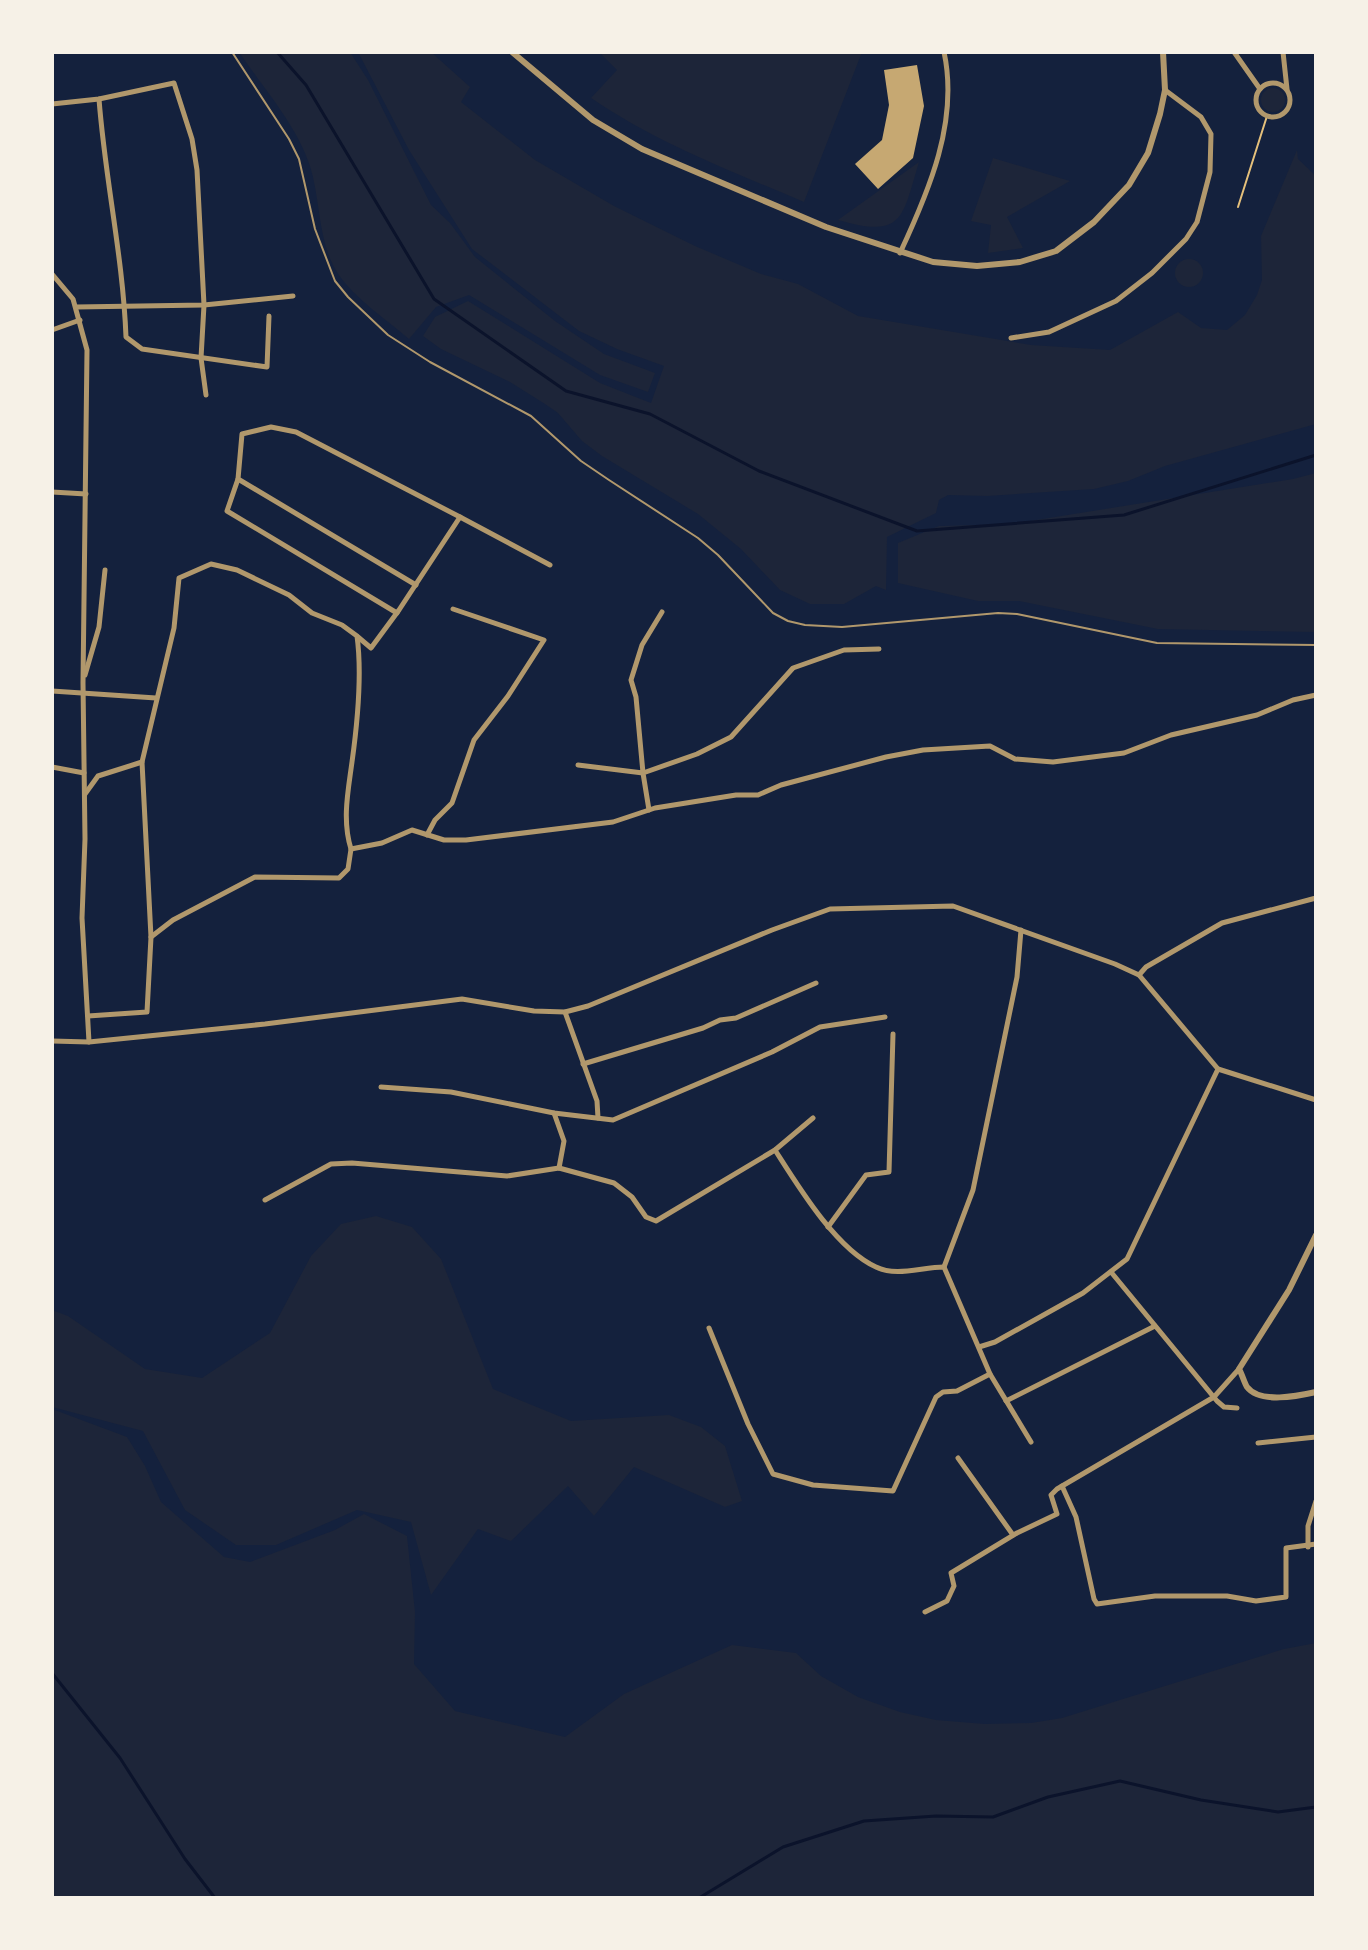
<svg xmlns="http://www.w3.org/2000/svg" width="1368" height="1950" font-family="'Source Serif 4',serif">
<style>
.green{fill:#1d2539}
.lines{fill:none;stroke-linecap:round;stroke-linejoin:round}
.stream{stroke:#0b132b;stroke-width:3}
.building{fill:#c6a872}
.path{stroke:#e5c07b;stroke-width:2}
.service{stroke:#b1986c;stroke-width:2}
.minor{stroke:#b1986c;stroke-width:5}
.tertiary{stroke:#b1986c;stroke-width:6}
</style>
<rect width="100%" height="100%" fill="#14213d"/>
<!-- green -->
<g class="green">
<path d="M239,52H350L368,80L431,205L450,223L475,257L555,321L604,354L655,373L648,392L600,375L469,295L436,307L409,339C386,319 348,294 334,267C318,237 320,198 310,166C296,124 263,88 239,52Z"/>
<polygon points="358,52 431,52 470,87 461,102 535,160 614,206 695,246 761,274 798,284 858,316 1031,345 1110,350 1178,312 1201,328 1227,330 1245,315 1257,295 1262,280 1261,236 1297,150 1298,159 1316,176 1316,424 1165,466 1128,481 1094,489 987,496 948,495 939,500 936,513 887,537 886,590 876,586 844,604 810,604 780,590 741,549 698,514 602,456 582,441 558,413 545,404 510,382 441,349 423,336 435,317 468,301 600,383 651,403 664,366 617,349 579,331 472,249 409,150"/>
<path d="M599,52H862L804,202C731,171 657,143 591,98L617,70Z"/>
<circle cx="1273" cy="100" r="12"/>
<polygon points="993,158 1070,181 1007,217 1023,248 988,253 991,225 971,221"/>
<path d="M919,162C902,218 904,239 838,220Z"/>
<circle cx="1189" cy="273" r="14"/>
<polygon points="1316,473 1316,632 1158,629 1019,601 978,601 898,583 898,543 939,526 1011,524 1293,479"/>
<polygon points="376,1216 412,1227 441,1259 493,1389 571,1421 669,1415 701,1427 725,1446 742,1501 725,1507 634,1467 594,1516 568,1486 511,1541 478,1529 431,1595 411,1522 357,1510 276,1545 236,1545 185,1510 143,1431 52,1407 52,1310 68,1316 145,1369 202,1378 270,1333 311,1256 341,1224"/>
<polygon points="52,1409 127,1437 145,1466 161,1502 224,1557 250,1562 335,1530 364,1514 407,1536 415,1612 414,1664 455,1711 565,1737 624,1694 732,1645 796,1653 821,1676 858,1697 900,1712 936,1720 985,1724 1031,1723 1062,1718 1284,1649 1316,1643 1316,1898 52,1898"/>
</g>
<g class="lines">
<!-- stream -->
<g class="stream">
<polyline points="277,52 306,85 434,299 566,391 650,414 759,471 917,531 1124,515 1316,455"/>
<polyline points="52,1673 120,1758 185,1859 215,1898"/>
<polyline points="616,1898 699,1898 783,1847 864,1821 936,1816 993,1817 1048,1797 1120,1781 1201,1800 1278,1812 1316,1807"/>
</g>
</g>
<!-- building -->
<polygon class="building" points="917,65 924,106 913,158 878,189 855,164 882,140 889,105 884,70"/>
<g class="lines">
<!-- path -->
<polyline class="path" points="1238,207 1267,116"/>
<!-- service -->
<polyline class="service" points="232,52 289,139 299,159 315,229 335,281 348,297 388,335 430,362 531,416 581,461 609,480 698,538 718,555 773,613 788,621 805,625 842,627 998,613 1017,614 1157,643 1316,645"/>
<!-- minor -->
<g class="minor">
<polyline points="1234,52 1260,89"/>
<polyline points="1283,52 1287,89"/>
<circle cx="1273" cy="100" r="17"/>
<path d="M99,99C105,179 123,257 126,337L142,349L267,367L269,316"/>
<polyline points="52,104 99,99 174,83 192,139 197,170 204,305 201,358 206,395"/>
<path d="M900,253C929,191 959,121 944,52"/>
<polyline points="52,274 73,299 87,350 83,683 85,839 82,918 89,1042"/>
<polyline points="76,307 204,305 293,296"/>
<polyline points="52,330 80,320"/>
<polyline points="1011,338 1049,332 1116,301 1152,273 1186,239 1197,222 1210,172 1211,134 1201,117 1165,90"/>
<polyline points="238,479 227,511 397,613"/>
<polyline points="52,492 86,494"/>
<polyline points="416,585 238,479 242,434 271,427 296,432 460,517"/>
<polyline points="358,637 371,648 399,610 460,517 550,565"/>
<polyline points="85,675 99,627 105,570"/>
<polyline points="52,691 156,698"/>
<polyline points="578,765 643,773 636,697 631,680 642,645 662,612"/>
<polyline points="52,767 84,773"/>
<path d="M85,794L98,776L142,762L174,628L179,578L211,564L237,570L289,595L312,613L342,625L357,636C362,672 357,726 352,762C348,792 342,820 351,849L382,843L412,830L444,840H466L613,822L655,808L736,795H758L781,785L886,757L923,750L990,746L1015,759L1053,762L1124,753L1171,735L1257,715L1293,700L1316,695"/>
<polyline points="649,810 643,773 697,754 731,737 793,668 844,650 879,649"/>
<polyline points="427,835 435,820 452,803 474,740 508,696 544,640 453,609"/>
<polyline points="151,937 173,920 255,877 339,878 348,869 351,849"/>
<polyline points="1139,975 1218,1069 1316,1100"/>
<polyline points="565,1012 597,1101 598,1118"/>
<polyline points="88,1016 147,1012 151,937 142,762"/>
<polyline points="52,1041 89,1042 265,1024 462,999 534,1011 565,1012 588,1006 772,930 830,909 953,906 1115,964 1139,975 1146,967 1222,923 1316,898"/>
<polyline points="583,1064 703,1028 720,1020 736,1018 816,983"/>
<polyline points="381,1087 451,1092 554,1113 613,1120 772,1052 820,1027 885,1017"/>
<polyline points="554,1113 564,1141 559,1168"/>
<path d="M775,1150C798,1186 836,1249 876,1267C896,1277 922,1267 944,1267L990,1374L1031,1442"/>
<polyline points="265,1200 331,1164 352,1163 507,1176 559,1168 614,1183 632,1197 646,1217 656,1221 775,1150 813,1118"/>
<polyline points="828,1227 866,1175 889,1172 893,1034"/>
<polyline points="944,1267 973,1190 1017,977 1021,930"/>
<polyline points="1111,1272 1217,1401 1224,1407 1237,1408"/>
<polyline points="709,1328 748,1424 773,1474 813,1485 893,1491 936,1397 943,1392 957,1391 990,1374"/>
<polyline points="979,1347 995,1342 1083,1293 1127,1259 1218,1069"/>
<polyline points="1006,1401 1155,1326"/>
<polyline points="1258,1443 1316,1437"/>
<polyline points="958,1458 1013,1535"/>
<polyline points="1062,1486 1076,1517 1094,1599 1097,1604 1155,1596 1227,1596 1256,1601 1286,1597 1286,1548 1316,1544"/>
<polyline points="1308,1547 1308,1526 1316,1501"/>
<polyline points="925,1612 947,1601 954,1586 951,1573 1017,1533 1057,1514 1051,1495 1057,1489 1214,1397 1239,1369"/>
</g>
<!-- tertiary -->
<g class="tertiary">
<polyline points="512,52 593,120 642,149 826,227 933,262 977,266 1020,262 1056,251 1094,222 1129,185 1148,153 1160,114 1165,90 1163,52"/>
<path d="M1316,1235L1289,1290L1239,1369C1242,1374 1244,1382 1247,1387C1260,1404 1298,1396 1316,1392"/>
</g>
</g>
<!-- border -->
<rect width="1368" height="1950" fill="none" stroke="#f6f1e7" stroke-width="108"/>
</svg>
